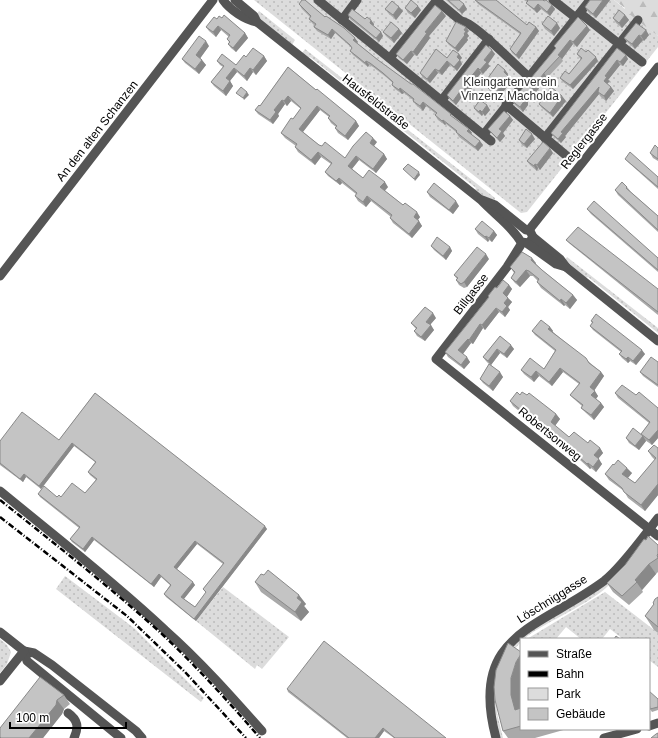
<svg xmlns="http://www.w3.org/2000/svg" width="658" height="738" font-family="Arial,sans-serif">
<style>
.green{fill:url(#green-dots)}
.forest{fill:url(#forest-firs)}
.lines{fill:none;stroke-linecap:round;stroke-linejoin:round}
.minor{stroke:#555;stroke-width:9}
.rail{stroke:#000;stroke-width:2.5;stroke-dasharray:6 2 1 2;stroke-linecap:butt}
.wall{fill:#a9a9a9;fill-rule:evenodd}
.shaded-wall{fill:#898989}
.building{fill:#c4c4c4;stroke:#898989;fill-rule:evenodd}
.labels{text-anchor:middle;dominant-baseline:central;stroke-width:4;stroke-linejoin:round;paint-order:stroke}
.park-label{font-size:12px;fill:#333;stroke:#fff}
.street-label{font-size:12px;fill:#000;stroke:#fff}
</style>
<defs>
<pattern id="green-dots" width="8" height="8" patternUnits="userSpaceOnUse"><rect width="8" height="8" fill="#dcdcdc"/><path d="M2 2h.1M6 6h.1" fill="none" stroke="#bbb" stroke-width="1.8" stroke-linecap="round"/></pattern>
<pattern id="forest-firs" width="22" height="20" patternUnits="userSpaceOnUse"><rect width="22" height="20" fill="#dcdcdc"/><path d="M5 1l3.5 6h-7zM16 11l3.5 6h-7z" fill="#bbb"/></pattern>
</defs>
<rect width="100%" height="100%" fill="#fff"/>
<!-- green -->
<g class="green">
<polygon points="254,0 614,0 658,36 658,47 527,212 521,213"/>
<polygon points="259,11 295,40 292,45 264,23 257,14"/>
<polygon points="305,49 495,198 495,200 485,197 475,190 476,188 310,57 308,58 302,53"/>
<polygon points="567,257 658,328 658,333 588,277 586,278 565,260"/>
<polygon points="65,576 134,628 204,698 201,702 56,589"/>
<path d="M614,577C608,597 543,622 524,639H521V642L511,653L496,699L497,713L503,738H500L493,696L512,647L527,632Z"/>
<polygon points="223,587 289,637 262,669 257,665 255,669 196,621"/>
<polygon points="605,592 658,633 658,667 649,660 649,639 623,639 610,629 602,639 581,639 566,627 556,639 527,639"/>
<polygon points="0,639 7,645 11,652 7,664 0,673"/>
</g>
<!-- forest -->
<polygon class="forest" points="614,0 658,0 658,36 624,10 625,8"/>
<g class="lines">
<!-- minor -->
<g class="minor">
<path d="M223,0C230,10 245,20 257,22"/>
<path d="M235,0L254,16L257,22L481,200C495,215 511,225 521,242L529,243L533,237"/>
<polyline points="318,0 491,141"/>
<path d="M436,0L461,21C473,21 516,66 528,76"/>
<polyline points="553,0 576,18"/>
<polyline points="580,13 642,62"/>
<polyline points="342,20 357,0"/>
<polyline points="390,58 437,0"/>
<polyline points="442,100 489,39"/>
<polyline points="506,105 568,157"/>
<polyline points="484,134 590,0"/>
<polyline points="545,138 638,20"/>
<polyline points="482,200 495,205 526,230 530,231 533,237 560,259 566,267"/>
<polyline points="529,230 658,67"/>
<polyline points="522,243 507,267 436,359 658,536"/>
<polyline points="528,244 556,264 566,267 658,341"/>
<polyline points="0,276 213,0"/>
<path d="M0,491C56,537 113,581 165,630C200,661 231,696 262,731"/>
<polyline points="0,632 24,651 34,653 52,665 136,731 142,738"/>
<polyline points="24,651 27,661 121,738"/>
<polyline points="0,681 24,651"/>
<path d="M68,713C78,720 79,727 74,738"/>
<polyline points="649,726 658,723"/>
<path d="M496,738C468,634 539,629 604,581C622,567 643,537 658,518"/>
<polyline points="604,738 637,729"/>
</g>
<!-- rail -->
<g class="rail">
<path d="M0,500C55,544 110,587 162,634C197,667 229,702 260,738"/>
<polyline points="0,517 127,616 185,672 246,738"/>
</g>
</g>
<!-- wall -->
<g class="wall">
<polygon points="446,0 459,0 467,9 462,14"/>
<polygon points="475,0 527,25 536,27 539,31 519,59 512,53 510,49 520,34 478,4"/>
<polygon points="524,0 543,0 552,5 555,9 550,16 541,9 537,13 530,7 526,3 527,2"/>
<polygon points="610,0 596,18 588,12 585,7"/>
<polygon points="299,4 325,17 358,42 357,43 378,60 454,118 469,129 472,133 471,134 483,145 478,151 459,137 456,132 446,124 445,125 438,120 435,115 436,114 426,106 423,111 416,105 413,101 413,100 404,93 402,94 395,89 392,85 393,83 386,77 373,67 369,65 368,67 353,55 350,51 352,48 335,33 331,39 317,31 314,27 315,26 312,23 309,19 310,17 302,9"/>
<polygon points="399,7 403,11 396,20 389,14 385,9"/>
<polygon points="405,8 421,10 415,18 408,13"/>
<polygon points="348,15 365,19 374,24 373,26 381,32 383,36 379,42 350,19"/>
<polygon points="625,15 629,20 622,28 616,23 613,18"/>
<polygon points="446,16 429,36 430,38 417,56 414,55 407,64 399,58 396,54"/>
<polygon points="217,19 245,33 248,38 236,52 231,48 228,44 229,42 227,39 229,37 221,30 216,37 209,31 206,27"/>
<polygon points="542,24 560,28 554,36 545,29"/>
<polygon points="587,26 590,30 577,47 573,44 562,59 563,61 547,78 528,102 528,105 523,112 515,105 512,101 556,48 554,46"/>
<polygon points="399,29 402,33 394,43 386,36 383,32"/>
<polygon points="469,31 467,33 469,36 467,38 468,40 458,52 449,45 446,41"/>
<polygon points="649,35 644,41 643,40 635,49 628,43 624,38"/>
<polygon points="209,46 200,58 206,65 199,74 185,63 182,59"/>
<polygon points="617,48 628,59 623,66 620,65 608,80 610,81 607,84 611,87 614,91 606,101 600,96 599,94 565,136 566,137 561,143 554,137 551,133"/>
<polygon points="459,54 462,58 460,60 462,64 457,71 450,65 442,75 438,73 430,83 423,78 420,73 447,58"/>
<polygon points="495,54 488,64 490,66 483,74 481,73 470,87 472,89 466,96 464,94 456,105 450,100 447,95"/>
<polygon points="577,54 598,61 573,89 563,82 560,78 569,74 581,60"/>
<polygon points="264,56 267,61 256,75 253,72 247,81 237,72 230,81 233,86 226,96 214,86 211,82 223,67 220,65 217,61 236,65 246,57"/>
<polygon points="288,67 316,90 356,121 359,126 348,140 338,133 335,128 336,127 331,123 328,118 329,117 320,110 303,132 319,145 345,158 377,142 374,146 384,154 387,159 376,173 359,160 352,169 363,178 388,187 385,191 403,205 420,217 418,220 422,226 412,238 393,223 390,218 391,217 371,201 366,207 358,201 355,196 356,194 342,183 340,185 328,176 325,172 331,164 321,157 315,165 298,152 295,147 296,146 285,138 281,133 301,109 291,101 287,106 285,104 278,114 279,116 273,124 258,114 255,110 260,106"/>
<polygon points="505,70 508,74 508,75 512,81 498,98 491,92 488,88 492,83 488,78"/>
<polygon points="566,101 553,117 542,108 539,104"/>
<polygon points="487,105 490,110 485,116 483,114 482,116 477,112 474,108"/>
<polygon points="510,116 513,120 503,133 505,136 500,142 492,134 488,129"/>
<polygon points="535,139 527,148 522,145 519,140"/>
<polygon points="658,148 658,161 653,158 650,153"/>
<polygon points="553,153 540,170 538,168 537,171 530,165 527,161"/>
<polygon points="625,159 658,177 658,189 629,163"/>
<polygon points="627,187 631,192 658,216 658,232 618,195 615,190"/>
<polygon points="427,192 459,206 453,214 430,197"/>
<polygon points="587,209 658,258 658,272 591,214"/>
<polygon points="475,229 494,231 497,235 492,242 489,240 488,242 478,234"/>
<polygon points="566,240 658,289 658,315 570,244"/>
<polygon points="431,246 450,247 452,251 446,260 434,250"/>
<polygon points="489,259 467,287 464,288 459,285 456,280 457,279 454,275"/>
<polygon points="536,263 536,264 542,270 573,295 577,300 570,309 565,305 564,306 541,288 537,282 538,281 533,276 530,276 520,287 515,283 511,278 514,273 510,267"/>
<polygon points="509,285 512,289 507,297 512,302 508,307 510,310 505,317 499,312 485,330 483,328 473,344 471,343 463,354 470,362 464,369 448,357 445,352 488,298 488,296"/>
<polygon points="436,318 430,325 434,330 425,341 417,336 414,331 416,329 411,323"/>
<polygon points="591,321 645,354 636,365 630,361 628,363 622,358 619,354 621,352 593,330 590,326 592,323"/>
<polygon points="550,327 553,331 553,332 601,372 604,376 594,391 598,396 596,399 601,403 604,407 594,420 585,412 581,408 582,406 574,399 570,395 579,384 563,372 552,386 539,376 534,382 524,374 521,370 544,369 555,351 535,335 532,331"/>
<polygon points="500,336 514,349 507,358 500,353 491,365 503,377 493,391 483,383 480,379 489,364 486,361 483,357"/>
<polygon points="658,362 658,387 643,376 640,372"/>
<path d="M95,393L267,529L196,621L166,597L164,594L170,585L161,577L154,587L94,540L85,552L72,542L70,539L79,528L40,497L38,494L61,497L85,493L96,480L90,475L88,472L95,462L74,446L41,489L26,477L23,482L0,465V441L59,440ZM197,544L223,564L203,589L206,593L195,607L184,599L195,585L177,569Z"/>
<polygon points="615,393 636,395 658,408 658,438 652,445 645,440 646,441 639,450 629,443 626,438 641,434 649,423 618,398"/>
<polygon points="520,395 527,395 556,414 560,419 555,426 569,437 600,448 603,453 598,459 602,464 596,472 591,468 590,469 550,433 548,435 513,406 510,401"/>
<polygon points="658,448 658,495 645,511 628,498 624,491 609,480 605,474 614,465 632,473 628,478 635,483 655,460 652,457 648,451"/>
<polygon points="658,545 658,572 656,574 642,590 643,592 629,605 613,592 607,583"/>
<polygon points="264,575 306,604 304,606 309,612 301,621 261,592 255,582"/>
<polygon points="658,597 658,633 654,630 645,616 654,605"/>
<polygon points="521,652 520,708 521,708 521,729 567,729 535,738 508,738 503,731"/>
<polygon points="287,689 446,738 394,738 384,731 379,738 347,738 288,692"/>
<polygon points="64,695 70,704 64,709 62,714 43,738 0,738 0,728"/>
<polygon points="658,699 658,710 652,712 650,709"/>
</g>
<!-- shaded-wall -->
<g class="shaded-wall">
<polygon points="603,0 610,0 596,18 593,14"/>
<polygon points="464,4 467,9 462,14 459,10"/>
<polygon points="538,4 541,9 537,13 534,9"/>
<polygon points="552,5 555,9 550,16 547,12"/>
<polygon points="418,6 421,10 415,18 411,13"/>
<polygon points="399,7 403,11 396,20 393,15"/>
<polygon points="442,11 446,16 429,36 430,38 417,56 413,52 425,32"/>
<polygon points="625,15 629,20 622,28 619,23"/>
<polygon points="371,20 374,24 373,27 370,23"/>
<polygon points="557,23 560,28 554,36 551,31"/>
<polygon points="218,26 221,30 216,37 213,32"/>
<polygon points="587,26 590,30 577,47 573,42"/>
<polygon points="466,27 469,31 467,33 469,36 467,38 468,40 458,52 455,48 464,34 464,30"/>
<polygon points="536,27 539,31 519,59 516,55"/>
<polygon points="332,29 335,33 331,39 328,35"/>
<polygon points="399,29 402,33 394,43 391,38"/>
<polygon points="646,30 649,35 644,41 641,36"/>
<polygon points="381,32 383,36 379,42 376,38"/>
<polygon points="245,33 248,38 236,52 233,48"/>
<polygon points="639,35 643,40 635,49 632,44"/>
<polygon points="355,38 358,42 356,44 353,40"/>
<polygon points="570,40 573,44 562,59 558,55"/>
<polygon points="206,41 209,46 199,60 196,55"/>
<polygon points="492,50 495,54 488,64 490,66 483,74 480,70 484,60"/>
<polygon points="411,51 414,55 407,64 403,60"/>
<polygon points="459,54 462,58 460,60 462,64 457,71 454,67 457,57"/>
<polygon points="626,55 628,59 623,66 620,62"/>
<polygon points="264,56 267,61 256,75 253,70"/>
<polygon points="596,57 598,61 573,89 570,85"/>
<polygon points="202,60 206,65 199,74 195,69"/>
<polygon points="617,60 620,65 608,80 610,81 606,85 604,81 605,76"/>
<polygon points="366,61 369,65 368,67 365,63"/>
<polygon points="447,61 450,65 442,75 439,71"/>
<polygon points="234,68 237,72 229,82 226,78"/>
<polygon points="250,68 253,72 247,81 244,76"/>
<polygon points="478,68 481,73 470,87 472,89 466,96 463,91 466,83"/>
<polygon points="435,69 438,73 430,83 427,79"/>
<polygon points="505,70 508,74 507,76 504,72"/>
<polygon points="544,73 547,78 528,102 528,105 523,112 520,107 525,98"/>
<polygon points="509,77 512,81 498,98 495,93"/>
<polygon points="230,81 233,86 226,96 223,91"/>
<polygon points="599,87 598,92 599,94 565,136 566,137 561,143 558,139 561,132"/>
<polygon points="611,87 614,91 606,101 604,96"/>
<polygon points="400,88 404,93 402,94 399,90"/>
<polygon points="461,90 464,94 456,105 453,101"/>
<polygon points="247,92 249,95 244,100 243,98"/>
<polygon points="288,96 291,101 287,106 284,101"/>
<polygon points="562,96 566,101 553,117 550,113"/>
<polygon points="282,100 285,104 278,114 279,116 273,124 270,120 274,110"/>
<polygon points="423,102 426,106 423,111 420,106"/>
<polygon points="487,105 490,110 485,116 482,112"/>
<polygon points="317,106 320,110 302,133 299,129"/>
<polygon points="480,110 483,114 482,116 479,112"/>
<polygon points="510,116 513,120 503,133 505,136 500,142 497,138 499,129"/>
<polygon points="443,120 446,124 445,125 442,121"/>
<polygon points="356,121 359,126 348,140 345,136"/>
<polygon points="469,129 472,133 470,135 467,131"/>
<polygon points="532,134 535,139 527,148 524,144"/>
<polygon points="373,138 377,142 373,147 370,143"/>
<polygon points="480,141 483,145 478,151 475,147"/>
<polygon points="550,148 553,153 540,170 537,165"/>
<polygon points="318,152 321,157 315,165 311,160"/>
<polygon points="384,154 387,159 376,173 373,169"/>
<polygon points="356,156 359,160 351,170 348,166"/>
<polygon points="535,164 538,168 537,171 534,166"/>
<polygon points="419,172 420,175 415,181 414,179"/>
<polygon points="339,178 342,183 340,185 336,181"/>
<polygon points="385,182 388,187 383,192 380,187"/>
<polygon points="367,196 371,201 366,207 363,202"/>
<polygon points="456,201 459,206 453,214 449,210"/>
<polygon points="417,212 420,217 417,221 414,217"/>
<polygon points="419,221 422,226 412,238 409,234"/>
<polygon points="494,231 497,235 492,242 489,238"/>
<polygon points="486,236 489,240 488,242 485,237"/>
<polygon points="450,247 452,251 446,260 443,256"/>
<polygon points="486,254 489,259 467,287 464,282"/>
<polygon points="532,258 536,263 535,265 531,260"/>
<polygon points="526,270 530,276 520,287 516,282"/>
<polygon points="509,285 512,289 506,298 503,293"/>
<polygon points="573,295 577,300 570,309 566,303"/>
<polygon points="508,298 512,302 508,307 510,310 505,317 502,312 504,303"/>
<polygon points="561,299 565,305 564,306 560,301"/>
<polygon points="496,308 499,312 485,330 482,325"/>
<polygon points="433,313 436,318 429,326 426,322"/>
<polygon points="480,324 483,328 473,344 469,340"/>
<polygon points="431,325 434,330 425,341 421,337"/>
<polygon points="550,327 553,331 551,333 548,329"/>
<polygon points="468,339 471,343 462,355 458,350"/>
<polygon points="511,345 514,349 507,358 504,354"/>
<polygon points="497,349 500,353 491,365 488,361"/>
<polygon points="642,350 645,354 636,365 633,361"/>
<polygon points="467,357 470,362 464,369 461,365"/>
<polygon points="628,357 630,361 628,363 626,359"/>
<polygon points="560,368 563,372 552,386 549,382"/>
<polygon points="536,371 539,376 534,382 531,377"/>
<polygon points="500,372 503,377 493,391 489,386"/>
<polygon points="601,372 604,376 593,392 590,387"/>
<polygon points="595,391 598,396 595,400 591,395"/>
<polygon points="601,403 604,407 594,420 591,415"/>
<polygon points="556,414 560,419 554,427 551,422"/>
<polygon points="546,428 550,433 548,435 545,430"/>
<polygon points="658,430 658,438 652,445 649,440"/>
<polygon points="643,436 646,441 639,450 635,446"/>
<polygon points="72,443 74,446 41,489 39,486"/>
<polygon points="600,448 603,453 597,460 594,455"/>
<polygon points="599,459 602,464 596,472 593,467"/>
<polygon points="588,463 591,468 590,469 587,464"/>
<polygon points="627,468 632,473 626,480 622,474"/>
<polygon points="24,474 26,477 23,482 20,479"/>
<polygon points="658,484 658,495 645,511 641,505"/>
<polygon points="265,526 267,529 196,621 194,619"/>
<polygon points="92,537 94,540 85,552 83,549"/>
<polygon points="195,541 197,544 176,570 174,567"/>
<polygon points="649,564 656,574 642,590 635,580"/>
<polygon points="159,574 161,577 154,587 151,584"/>
<polygon points="193,582 195,585 183,600 181,597"/>
<polygon points="299,595 306,604 304,606 309,612 301,621 295,612 297,598"/>
<polygon points="521,654 520,709 515,710 511,695 511,678 516,662"/>
<polygon points="57,700 64,709 62,714 43,738 29,738"/>
<polygon points="383,728 384,731 379,738 375,738"/>
</g>
<!-- building -->
<g class="building">
<polygon points="302,0 305,0 325,17 326,16 344,28 355,38 353,40 378,60 411,84 413,84 451,114 450,115 469,129 467,131 480,141 475,147 456,132 457,131 443,120 442,121 435,115 437,113 423,102 420,106 413,101 414,99 400,88 399,90 392,85 393,82 383,73 370,63 366,61 365,63 359,58 350,51 352,48 350,45 332,29 328,35 314,27 316,24 309,19 311,16 299,4"/>
<polygon points="411,0 418,6 411,13 405,8"/>
<polygon points="448,0 459,0 464,4 459,10"/>
<polygon points="475,0 496,0 527,25 529,22 536,27 516,55 510,49 521,33"/>
<polygon points="527,0 543,0 544,1 546,0 552,5 547,12 538,4 534,9 526,3 528,1"/>
<polygon points="590,0 603,0 593,14 585,7"/>
<polygon points="392,1 399,7 393,15 385,9"/>
<polygon points="435,5 442,11 425,32 427,33 413,52 411,51 403,60 396,54"/>
<polygon points="352,9 365,19 367,17 371,20 370,23 381,32 376,38 348,15"/>
<polygon points="619,10 625,15 619,23 613,18"/>
<polygon points="224,15 245,33 233,48 228,44 230,42 227,39 230,35 218,26 213,32 206,27 214,17 217,19 219,16 222,18"/>
<polygon points="548,16 557,23 551,31 542,24"/>
<polygon points="578,17 587,26 573,42 570,40 558,55 560,56 544,73 525,98 525,100 520,107 512,101 556,48 554,46"/>
<polygon points="391,22 399,29 391,38 383,32"/>
<polygon points="456,22 466,27 464,30 466,31 464,34 465,35 455,48 446,41"/>
<polygon points="636,23 646,30 641,36 639,35 632,44 624,38"/>
<polygon points="199,36 206,41 196,55 202,60 195,69 182,59"/>
<polygon points="486,45 492,50 484,60 487,62 480,70 478,68 466,83 468,85 463,91 461,90 453,101 447,95"/>
<polygon points="253,48 264,56 253,70 250,68 244,76 234,68 226,78 230,81 223,91 211,82 224,66 217,61 222,54 236,65 244,55 246,57"/>
<polygon points="581,48 586,52 588,50 596,57 570,85 560,78 565,71 569,74 582,58 577,54"/>
<polygon points="617,48 626,55 620,62 617,60 605,76 607,77 604,81 611,87 604,96 598,92 599,87 561,132 563,133 558,139 551,133"/>
<polygon points="436,49 447,58 453,50 459,54 457,57 460,60 454,67 447,61 439,71 435,69 427,79 420,73"/>
<polygon points="498,64 505,70 504,72 509,77 495,93 488,88 493,82 488,78"/>
<polygon points="288,67 316,90 317,89 356,121 345,136 335,128 337,126 328,118 330,116 317,106 299,129 319,145 322,146 325,142 345,158 353,146 366,132 373,138 370,143 384,154 373,169 356,156 348,166 363,178 369,170 385,182 380,187 403,205 405,203 417,212 414,217 419,221 409,234 390,218 392,215 367,196 363,202 355,196 357,193 339,178 336,181 325,172 332,163 318,152 311,160 295,147 297,144 281,133 291,118 293,119 301,108 288,96 284,101 282,100 274,110 276,112 270,120 255,110 259,105 260,106"/>
<polygon points="241,87 247,92 243,98 236,93"/>
<polygon points="551,87 562,96 550,113 539,104"/>
<polygon points="480,100 487,105 482,112 480,110 479,112 474,108"/>
<polygon points="504,111 510,116 499,129 502,131 497,138 488,129"/>
<polygon points="526,129 532,134 524,144 519,140"/>
<polygon points="543,142 550,148 537,165 535,164 534,166 527,161"/>
<polygon points="655,145 658,148 658,159 650,153"/>
<polygon points="630,152 658,177 658,187 625,159"/>
<polygon points="408,164 419,172 414,179 403,169"/>
<polygon points="622,182 627,187 626,188 658,216 658,230 615,190"/>
<polygon points="434,183 456,201 449,210 427,192"/>
<polygon points="594,201 658,258 658,270 587,209"/>
<polygon points="482,221 494,231 489,238 486,236 485,237 475,229"/>
<polygon points="578,227 658,289 658,312 566,240"/>
<polygon points="437,237 450,247 443,256 431,246"/>
<polygon points="477,247 486,254 464,282 461,284 456,280 458,278 454,275"/>
<polygon points="522,252 532,258 531,260 542,270 573,295 566,303 561,299 560,301 537,282 539,279 529,271 526,270 516,282 511,278 515,272 510,267"/>
<polygon points="503,280 509,285 503,293 508,298 504,303 507,306 502,312 496,308 482,325 480,324 469,340 468,339 458,350 467,357 461,365 445,352 489,297 488,296 495,287 497,288"/>
<polygon points="425,307 433,313 426,322 431,325 421,337 414,331 417,328 411,323"/>
<polygon points="596,314 642,350 633,361 628,357 626,359 619,354 622,351 590,326 593,322 591,321"/>
<polygon points="541,320 550,327 548,329 586,358 589,363 601,372 590,387 595,391 591,395 601,403 591,415 581,408 583,405 570,395 580,383 560,368 549,382 536,371 531,377 521,370 530,358 544,369 556,350 532,331"/>
<polygon points="500,336 511,345 504,354 497,349 488,361 483,357"/>
<polygon points="651,357 658,362 658,385 640,372"/>
<polygon points="489,364 500,372 489,386 480,379"/>
<polygon points="622,385 636,395 639,392 658,408 658,430 649,440 641,434 650,422 615,393"/>
<polygon points="517,392 520,395 522,392 527,395 529,393 556,414 551,422 569,437 574,432 588,443 590,440 600,448 594,455 599,459 593,467 588,463 587,464 546,428 545,430 510,401"/>
<path d="M95,393L265,526L194,619L164,594L171,585L159,574L151,584L92,537L83,549L70,539L80,527L38,494L44,486L57,497L59,495L61,497L72,483L85,493L97,479L88,472L96,462L72,443L39,486L24,474L20,479L0,463V441L22,412L59,440ZM195,541L224,563L203,589L206,592L195,607L181,597L193,582L174,567Z"/>
<polygon points="633,428 643,436 635,446 626,438"/>
<polygon points="654,445 658,448 658,484 641,505 624,492 622,488 605,474 613,464 614,465 618,460 627,468 622,474 635,483 656,458 648,451"/>
<polygon points="648,536 658,545 658,554 657,555 658,558 649,564 635,580 637,582 622,596 607,583 625,565 644,539 646,540"/>
<polygon points="268,570 299,595 297,598 302,602 295,612 255,582 261,574 264,575"/>
<polygon points="658,597 658,627 645,616 654,604 653,603 655,599"/>
<polygon points="616,636 620,639 614,639"/>
<polygon points="324,641 446,738 395,738 383,728 375,738 349,738 287,689"/>
<polygon points="508,643 521,652 521,654 516,662 511,678 511,695 515,710 521,708 521,726 503,731 495,700 494,687 496,670"/>
<polygon points="40,677 64,695 57,700 56,705 29,738 1,738 0,737 0,728"/>
<polygon points="649,691 658,699 658,707 650,709 649,702"/>
<polygon points="658,733 658,738 651,738 656,734"/>
</g>
<g class="labels">
<!-- park labels -->
<g class="park-label">
<text x="510" y="82">Kleingartenverein<tspan x="510" dy="14">Vinzenz Macholda</tspan></text>
</g>
<!-- street labels -->
<g class="street-label">
<text transform="translate(376 102) rotate(38)">Hausfeldstraße</text>
<text transform="translate(97 131) rotate(-52)">An den alten Schanzen</text>
<text transform="translate(584 141) rotate(-52)">Reglergasse</text>
<text transform="translate(471 294) rotate(-52)">Billgasse</text>
<text transform="translate(550 434) rotate(39)">Robertsonweg</text>
<text transform="translate(552 599) rotate(-32)">Löschniggasse</text>
</g>
</g>
<!-- legend -->
<rect x="520" y="638" width="130" height="92" fill="#ffffff" stroke="#999999"/>
<rect x="528" y="651" width="20" height="6" fill="#555555" stroke="#999999"/>
<text x="556" y="658" font-size="12" fill="#000000">Straße</text>
<rect x="528" y="671" width="20" height="6" fill="#000000" stroke="#999999"/>
<text x="556" y="678" font-size="12" fill="#000000">Bahn</text>
<rect x="528" y="688" width="20" height="12" fill="#dcdcdc" stroke="#999999"/>
<text x="556" y="698" font-size="12" fill="#000000">Park</text>
<rect x="528" y="708" width="20" height="12" fill="#c4c4c4" stroke="#999999"/>
<text x="556" y="718" font-size="12" fill="#000000">Gebäude</text>
<!-- scale -->
<path d="M10 722v6h116v-6" fill="none" stroke="#000000" stroke-width="2"/>
<text x="16" y="722" font-size="12" fill="#000000" stroke="#ffffff" stroke-width="3" paint-order="stroke">100 m</text>
</svg>
